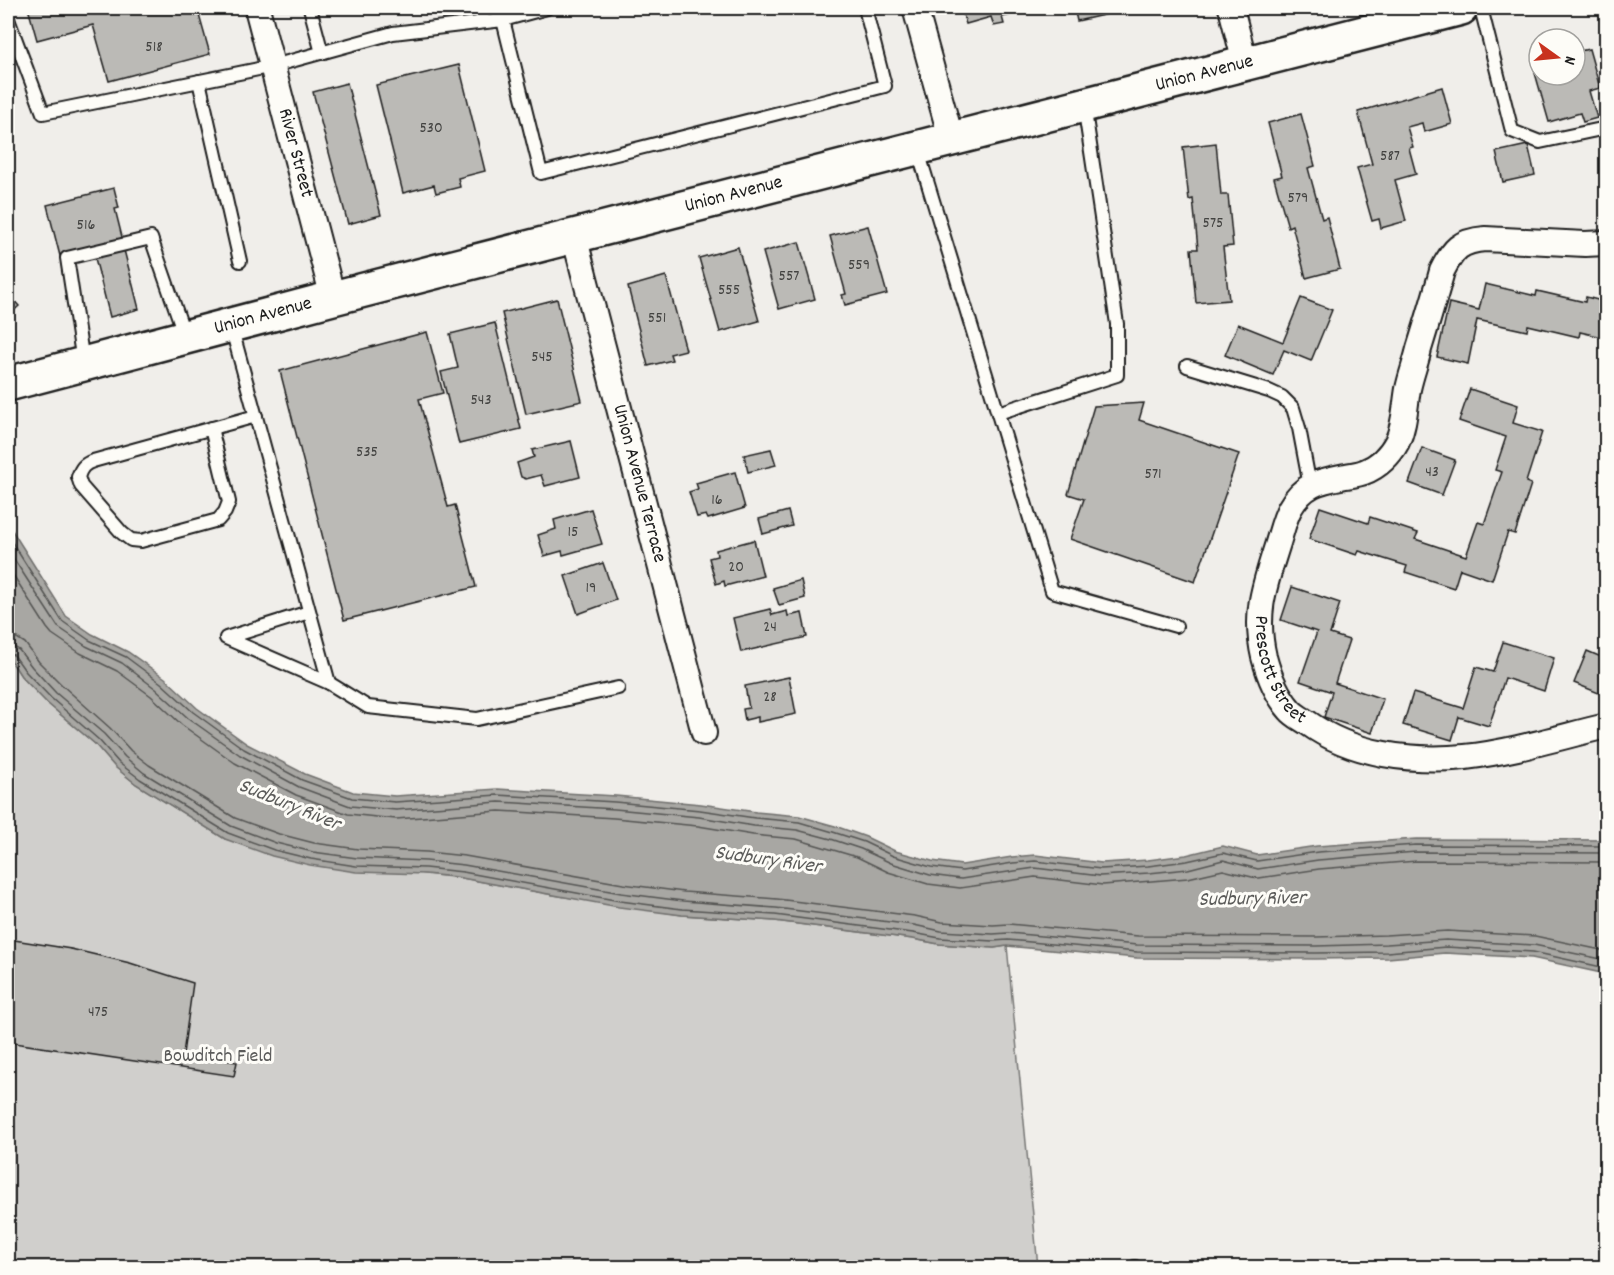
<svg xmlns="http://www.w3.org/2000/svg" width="1614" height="1275" font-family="Dekko,sans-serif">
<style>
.green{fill:#d0cfcc;stroke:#767674;stroke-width:1.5}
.water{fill:#a8a7a3;stroke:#706f6d;stroke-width:1.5}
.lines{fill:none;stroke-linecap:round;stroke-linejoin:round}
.shore{stroke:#545452;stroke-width:1.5}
.building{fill:#bbbab6;stroke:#1c1c1c;stroke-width:1.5}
.service-casing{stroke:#1c1c1c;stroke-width:16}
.minor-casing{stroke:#1c1c1c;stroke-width:28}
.secondary-casing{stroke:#1c1c1c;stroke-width:38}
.service{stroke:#fdfcf7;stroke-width:12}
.minor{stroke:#fdfcf7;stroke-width:24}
.secondary{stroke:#fdfcf7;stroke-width:33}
.labels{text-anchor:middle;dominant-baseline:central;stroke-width:6;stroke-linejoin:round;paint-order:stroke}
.number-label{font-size:16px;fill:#444442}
.street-label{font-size:20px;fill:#1c1c1c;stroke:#fdfcf7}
.park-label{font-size:20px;fill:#5b5b5a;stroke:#fdfcf7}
.water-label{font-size:21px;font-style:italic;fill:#5b5b59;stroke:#fdfcf7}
</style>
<rect width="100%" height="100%" fill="#f0eeea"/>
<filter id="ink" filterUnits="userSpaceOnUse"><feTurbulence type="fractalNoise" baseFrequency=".0167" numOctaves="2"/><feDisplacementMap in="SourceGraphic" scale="12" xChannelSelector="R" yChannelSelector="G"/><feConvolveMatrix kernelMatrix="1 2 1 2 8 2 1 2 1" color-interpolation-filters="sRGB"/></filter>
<g filter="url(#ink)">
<!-- green -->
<polygon class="green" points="8,656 21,676 47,703 95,744 115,767 136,784 225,839 425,874 462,878 553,895 682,915 775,921 913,939 939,944 994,948 1007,946 1038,1267 8,1267"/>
<!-- water -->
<polygon class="water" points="8,524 66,616 92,634 128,652 165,678 197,708 247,744 305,774 353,792 395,796 498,789 616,796 701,804 756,812 799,816 835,826 866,837 895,851 932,861 962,865 1012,857 1035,855 1102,863 1148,860 1186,855 1223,846 1257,855 1317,846 1416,839 1606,840 1606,974 1532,958 1445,953 1388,958 1316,959 1137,958 1007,946 994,948 939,944 913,939 775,921 682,915 619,907 456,877 425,874 356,872 310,865 272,856 225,839 136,784 115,767 95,744 47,703 21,676 8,656"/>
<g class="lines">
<!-- shore -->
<g class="shore">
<polyline points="8,536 62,621 89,640 126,657 161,683 193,712 244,749 302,780 352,798 395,802 498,795 615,802 700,810 755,818 799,822 833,832 864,842 893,856 931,867 962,871 1013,863 1035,861 1101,869 1148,866 1187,861 1223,853 1257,861 1318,852 1416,845 1606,846"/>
<polyline points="8,550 58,627 86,646 122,663 156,689 188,718 240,755 299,787 350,806 396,810 499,802 615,809 699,817 754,826 797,830 831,839 861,849 891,863 930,875 961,879 1035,868 1100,876 1149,873 1188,869 1223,860 1258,869 1318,860 1416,852 1606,853"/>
<polyline points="8,567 47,628 52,634 80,653 117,671 151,696 182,725 235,763 296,795 348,814 396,819 499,811 614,818 698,826 753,835 796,839 857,857 888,872 928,884 960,888 1035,877 1103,885 1188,878 1223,870 1252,877 1259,878 1319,869 1417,861 1606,862"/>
<polyline points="8,637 17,638 25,643 39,662 63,686 110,728 131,751 149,765 235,818 279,834 314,843 358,849 427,852 465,856 623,884 684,892 777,899 915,916 942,922 993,925 1009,924 1138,936 1316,937 1386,935 1447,931 1535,936 1606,951"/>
<polyline points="8,646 14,647 19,650 32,667 56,693 104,734 125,757 144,773 231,826 276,843 313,852 357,858 426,861 464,865 621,893 683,901 776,908 914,925 941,931 993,934 1008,933 1137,945 1316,946 1387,944 1446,940 1534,945 1606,960"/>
<polyline points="8,654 14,655 26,672 51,698 99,740 119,763 140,779 228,833 274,850 311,859 356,866 425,868 463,872 620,901 682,909 775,915 913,933 940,938 993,941 1008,940 1137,952 1316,953 1387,952 1446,947 1533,952 1606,968"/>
</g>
</g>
<!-- building -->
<g class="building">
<polygon points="28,8 197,8 210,54 109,81 93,25 37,40"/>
<polygon points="961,8 1014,8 1016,14 1002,17 1004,24 994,26 991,17 966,24"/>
<polygon points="1074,8 1134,8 1077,21"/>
<polygon points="1589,49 1600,88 1589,91 1597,118 1583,122 1580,113 1549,122 1535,73 1539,72 1539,75 1575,75 1575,52"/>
<polygon points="459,65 485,171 458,178 460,187 436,193 434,185 403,193 376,85"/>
<polygon points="347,83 381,215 348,224 313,92"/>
<polygon points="1442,87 1452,124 1424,132 1422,123 1407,127 1413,147 1409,148 1416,174 1395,180 1406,221 1381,228 1379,219 1372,221 1357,168 1372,164 1358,112"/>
<polygon points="1301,114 1315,166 1308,168 1322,219 1327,217 1340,269 1306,278 1292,225 1288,227 1274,178 1282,176 1268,123"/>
<polygon points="1216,143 1221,195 1228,195 1233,246 1223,247 1229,300 1196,303 1191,249 1198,249 1193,199 1189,200 1183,147"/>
<polygon points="1528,145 1535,175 1503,182 1496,152"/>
<polygon points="114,188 119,208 115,209 123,241 60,256 47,205"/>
<polygon points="868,226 887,294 845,305 842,295 846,294 830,236"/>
<polygon points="799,242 815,299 779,309 763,252"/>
<polygon points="738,247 759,321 720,332 699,258"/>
<polygon points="124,250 139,309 110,317 95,258"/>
<polygon points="666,276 686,350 670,354 672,360 648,366 628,287"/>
<polygon points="1485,284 1536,296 1537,291 1585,302 1586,297 1606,302 1606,338 1580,332 1579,337 1528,325 1527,331 1477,320 1468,364 1437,357 1449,303 1479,310"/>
<polygon points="8,294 19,306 8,316"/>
<polygon points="1301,298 1332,310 1311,361 1284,350 1273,375 1225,355 1238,324 1283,342"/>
<polygon points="557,299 582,401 526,414 502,313"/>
<polygon points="495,323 521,429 459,444 441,372 458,368 450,334"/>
<polygon points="427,332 443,393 419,399 448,507 455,505 476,587 344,620 280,371"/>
<polygon points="1470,389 1518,405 1513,423 1542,432 1526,482 1531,484 1515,534 1508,532 1492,580 1460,569 1454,588 1405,572 1407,566 1359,551 1357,555 1309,539 1320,507 1368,523 1370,517 1418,533 1415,539 1466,556 1478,522 1484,524 1502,472 1495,470 1506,437 1459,421"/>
<polygon points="1144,403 1139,420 1239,454 1195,582 1070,539 1084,499 1068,494 1094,406"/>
<polygon points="571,441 580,477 545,486 541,475 526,479 521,477 517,463 534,457 532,450"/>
<polygon points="1422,448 1455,460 1442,495 1409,483"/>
<polygon points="771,449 776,465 748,472 744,455"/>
<polygon points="735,472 745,508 708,519 706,515 697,517 689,492 698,489 696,483"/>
<polygon points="591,509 602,544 563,555 562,551 544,556 538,535 556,529 554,520"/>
<polygon points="788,511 792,526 763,534 759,519"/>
<polygon points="754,540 763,576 725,586 724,581 716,584 709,558 717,556 716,550"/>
<polygon points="603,563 616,600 578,614 565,576"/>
<polygon points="801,580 805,598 779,605 773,588"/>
<polygon points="1292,587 1340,603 1330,634 1349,640 1335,683 1383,699 1372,733 1324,717 1332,692 1300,681 1317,632 1281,620"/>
<polygon points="770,609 772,615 787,611 788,616 802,613 807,637 741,652 733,618"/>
<polygon points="1503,642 1554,658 1544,691 1505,678 1489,726 1459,717 1452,740 1403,725 1413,693 1463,708 1476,667 1493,672"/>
<polygon points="1587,651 1606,659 1606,696 1574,683"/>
<polygon points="789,677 796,714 758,722 758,717 745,720 743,709 749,708 745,686"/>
<polygon points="8,939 71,949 130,963 193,983 183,1054 237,1062 234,1076 8,1042"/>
</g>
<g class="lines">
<!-- service casing -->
<g class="service-casing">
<g id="service">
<polyline points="310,8 322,53"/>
<polyline points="480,8 484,22"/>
<polyline points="1481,8 1512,131 1540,142 1606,128"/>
<polyline points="8,19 43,113 273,66 393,33 503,20 541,173 885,86 865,8"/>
<polyline points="503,20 547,8"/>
<polyline points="199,81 240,261"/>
<polyline points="917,148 1052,591 1176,626"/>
<polyline points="231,326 329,683 226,638 309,612"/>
<polyline points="83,362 67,258 151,238 185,336"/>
<polyline points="1187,366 1269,391 1282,397 1293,408 1299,428 1310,486"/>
<polyline points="998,413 1117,375 1117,324 1084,105"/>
<path d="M211,428L229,502L225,512L218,520L141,541L131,540L122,533L81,486L78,477C81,468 84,464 93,461L256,416"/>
<polyline points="329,683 368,707 477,719 618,688"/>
<polyline points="1135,1267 1135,1268"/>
</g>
</g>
<!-- minor casing -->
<g class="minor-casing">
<g id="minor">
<path id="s1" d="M257,8L333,298"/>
<polyline points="915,8 951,138"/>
<polyline points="1231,8 1245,63"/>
<path id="s2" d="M574,236L704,733"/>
<path id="s3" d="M1606,243L1585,244L1485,239C1460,241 1453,249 1442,271C1435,297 1427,323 1419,349C1416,362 1411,375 1408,389C1405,406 1405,425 1397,442C1390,455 1378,467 1364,472C1359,474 1352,475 1346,476C1321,481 1304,483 1290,508C1284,519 1281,534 1277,546C1264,587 1254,614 1264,657C1269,676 1277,695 1290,710C1294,715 1302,719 1308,723C1352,755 1412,762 1465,757C1512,752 1560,737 1606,726"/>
</g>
</g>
<!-- secondary casing -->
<g class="secondary-casing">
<g id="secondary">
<path id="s4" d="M8,384L333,298L1461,8"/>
</g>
</g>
<!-- service -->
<use href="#service" class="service"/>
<!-- minor -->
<use href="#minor" class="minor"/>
<!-- secondary -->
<use href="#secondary" class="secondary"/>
</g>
</g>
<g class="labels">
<!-- number labels -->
<g class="number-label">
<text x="154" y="47">518</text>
<text x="431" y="128">530</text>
<text x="1390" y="156">587</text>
<text x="1298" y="198">579</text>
<text x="1213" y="223">575</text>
<text x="86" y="225">516</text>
<text x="859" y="265">559</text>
<text x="789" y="276">557</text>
<text x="729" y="290">555</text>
<text x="657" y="318">551</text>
<text x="542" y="357">545</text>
<text x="481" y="400">543</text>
<text x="367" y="452">535</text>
<text x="1432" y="472">43</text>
<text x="1153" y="474">571</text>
<text x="717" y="500">16</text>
<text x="573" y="532">15</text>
<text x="736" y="567">20</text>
<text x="591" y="588">19</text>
<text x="770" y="627">24</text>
<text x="770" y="697">28</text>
<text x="98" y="1012">475</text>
</g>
<!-- street labels -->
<g class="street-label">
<text stroke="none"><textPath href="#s4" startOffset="1236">Union Avenue</textPath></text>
<text stroke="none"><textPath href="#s1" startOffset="150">River Street</textPath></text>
<text stroke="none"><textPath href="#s4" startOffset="750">Union Avenue</textPath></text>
<text stroke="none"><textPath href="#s4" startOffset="264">Union Avenue</textPath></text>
<text stroke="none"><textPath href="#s2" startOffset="256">Union Avenue Terrace</textPath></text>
<text stroke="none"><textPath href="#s3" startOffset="658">Prescott Street</textPath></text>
</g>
<!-- park labels -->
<g class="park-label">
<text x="218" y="1057">Bowditch Field</text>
</g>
<!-- water labels -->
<g class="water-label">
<text transform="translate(289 806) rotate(22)">Sudbury River</text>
<text transform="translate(768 861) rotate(8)">Sudbury River</text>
<text transform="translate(1252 900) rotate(-1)">Sudbury River</text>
</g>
</g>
<!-- margin -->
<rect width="1614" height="1275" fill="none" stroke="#fdfcf7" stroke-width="30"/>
<rect x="15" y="15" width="1584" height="1245" fill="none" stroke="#1c1c1c" stroke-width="2" filter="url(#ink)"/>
<!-- north arrow -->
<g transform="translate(1557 57) rotate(105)"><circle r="28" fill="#fdfcf7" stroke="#a3a29f" stroke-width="1.5"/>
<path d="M0-4.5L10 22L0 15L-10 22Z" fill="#c8321e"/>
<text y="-9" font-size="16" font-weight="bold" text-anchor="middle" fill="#1c1c1c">N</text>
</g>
</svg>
